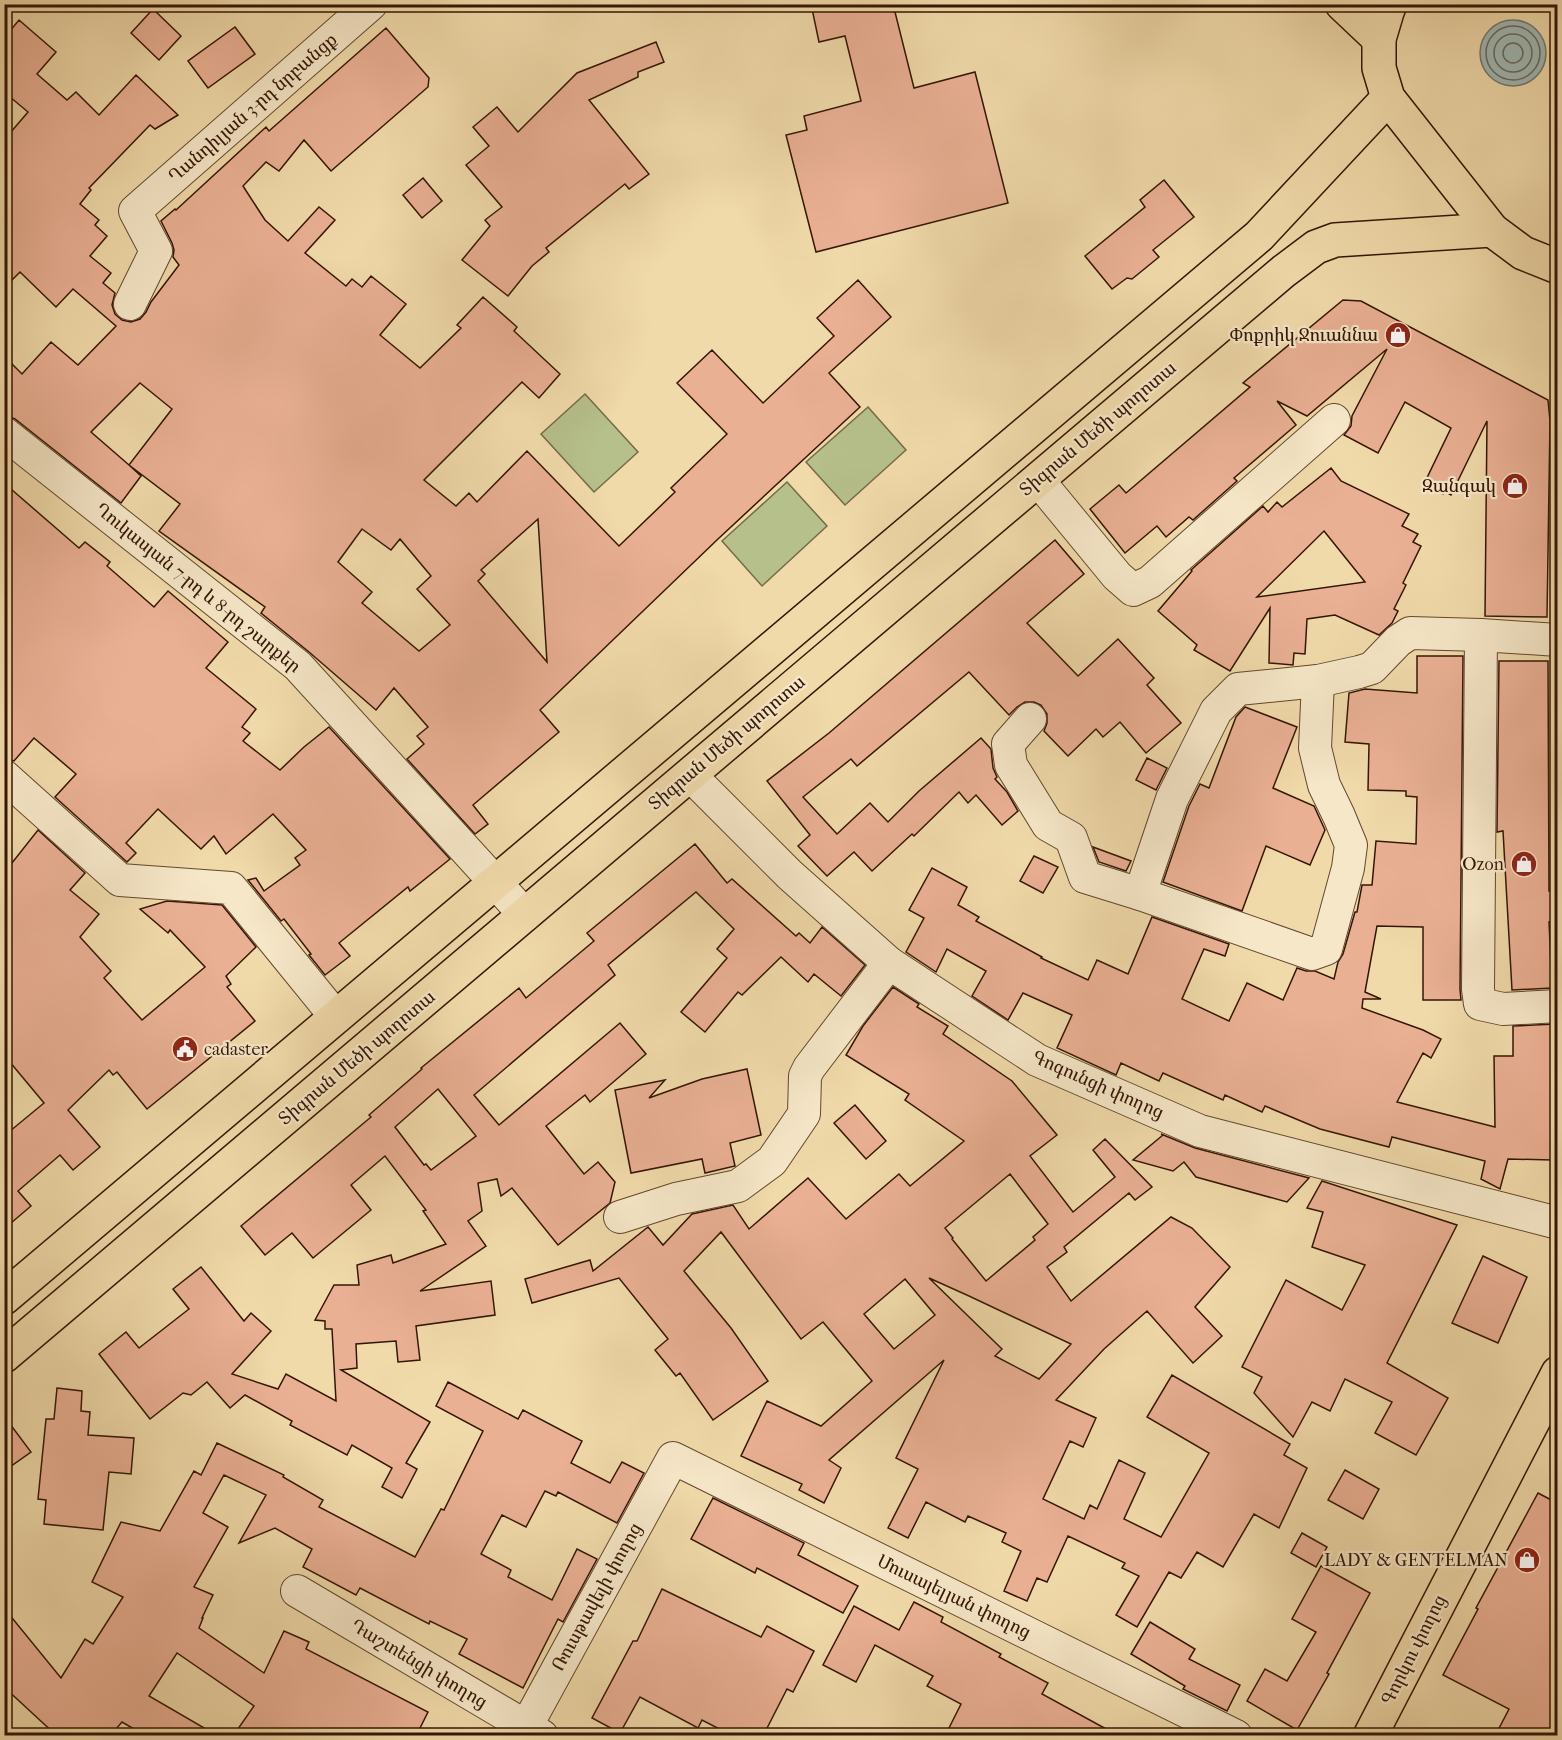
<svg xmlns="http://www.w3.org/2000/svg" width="1562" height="1740" font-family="'IM FELL French Canon','Noto Serif Armenian',serif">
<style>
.green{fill:#b6c08b;stroke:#756b48;stroke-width:1.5}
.water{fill:#9fb8b4;stroke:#74776e;stroke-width:1.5}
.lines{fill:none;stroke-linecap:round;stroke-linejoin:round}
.shore{stroke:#6a675c;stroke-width:1.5}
.building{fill:#eab094;stroke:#341605;stroke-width:1.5;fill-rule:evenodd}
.minor-casing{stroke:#63472e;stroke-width:34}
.major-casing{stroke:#341605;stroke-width:36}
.minor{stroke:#f6e7c8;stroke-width:32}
.major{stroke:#f1daaa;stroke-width:33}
.labels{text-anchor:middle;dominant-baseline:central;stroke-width:4.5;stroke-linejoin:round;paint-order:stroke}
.street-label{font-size:18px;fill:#341605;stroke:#f6e7c8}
.poi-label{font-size:18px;fill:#341605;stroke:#f6e7c8;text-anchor:end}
</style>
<rect width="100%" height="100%" fill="#f1daaa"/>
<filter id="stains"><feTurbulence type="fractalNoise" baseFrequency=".00333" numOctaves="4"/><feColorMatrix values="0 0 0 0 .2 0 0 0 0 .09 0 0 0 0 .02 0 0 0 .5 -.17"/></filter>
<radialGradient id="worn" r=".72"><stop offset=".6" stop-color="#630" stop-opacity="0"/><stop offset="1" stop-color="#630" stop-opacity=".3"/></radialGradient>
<!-- green -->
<g class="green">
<polygon points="585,394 638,452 594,492 541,434"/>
<polygon points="868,407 906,450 845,505 806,462"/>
<polygon points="787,482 827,526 762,586 722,541"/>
</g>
<!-- water -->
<circle class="water" cx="1513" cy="53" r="33"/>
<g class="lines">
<!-- shore -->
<g class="shore">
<circle cx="1513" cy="53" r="27"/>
<circle cx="1513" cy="53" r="19"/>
<circle cx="1513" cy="53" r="10"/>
</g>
</g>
<!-- building -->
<g class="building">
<polygon points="811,4 893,4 914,88 975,72 1008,203 816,252 786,135 807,130 804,116 861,101 845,36 819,42"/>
<polygon points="153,9 181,36 159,60 131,33"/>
<path d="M19,20L56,52L37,74L67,100L76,92L99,115L136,75L178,115L155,129L150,125L89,188L91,190L80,204L99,220L95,225L107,236L90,256L111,273L103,283L115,293L112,305L115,314L122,320L131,322L140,319L146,312L151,302L179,265L173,257L174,250L172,243L161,221L175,209L176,210L266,127L269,131L386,28L429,78L428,87L331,171L304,140L279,171L266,162L243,186L265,220L288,241L319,207L335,220L305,253L346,286L352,279L362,287L371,276L406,304L380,335L420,368L461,328L457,325L483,297L517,327L514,331L560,374L539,398L522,382L424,480L456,506L469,493L477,502L527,451L619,546L675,492L671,488L727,434L677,383L712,350L763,403L834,336L817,318L858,280L891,317L829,373L860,407L718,539L540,710L559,732L473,805L488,824L475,834L407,759L424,744L417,736L428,727L394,688L376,710L309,652L261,613L265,607L159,531L180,504L129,465L141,476L121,503L15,419L4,415V356L22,374L51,342L78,365L116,326L73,289L56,307L20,272L4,288V140L28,112L4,92V38ZM140,383L172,409L129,465L91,432ZM538,519L547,662L478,581L485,574L481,570ZM362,529L391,550L400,539L431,576L417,589L450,625L419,651L362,603L372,592L338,562Z"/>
<polygon points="235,27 255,54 208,88 188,61"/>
<polygon points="656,42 664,62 638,72 638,77 589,100 649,174 629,189 625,184 546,248 549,252 532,266 508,296 462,260 490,226 485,220 502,207 466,165 489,146 473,127 497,107 518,132 577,73"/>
<polygon points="423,178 442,201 422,218 403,195"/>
<polygon points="1164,180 1194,217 1153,250 1159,257 1132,279 1127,278 1112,289 1085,256 1145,207 1140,200"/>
<polygon points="1343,300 1361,301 1548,400 1550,421 1547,617 1485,616 1487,421 1451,495 1444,491 1443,494 1424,484 1451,428 1405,402 1378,453 1344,435 1351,426 1352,416 1387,349 1307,416 1277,401 1296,425 1234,478 1237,481 1193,520 1189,517 1166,537 1157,526 1125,553 1090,509 1119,485 1126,493 1250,387 1243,383"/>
<path d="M1331,468L1341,481L1409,514L1402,526L1418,534L1413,542L1421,546L1403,583L1406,585L1394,609L1398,611L1392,623L1379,635L1335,615L1307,619L1305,654L1294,653L1293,665L1269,663L1270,608L1230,671L1194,650L1197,645L1158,611L1192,571L1191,570L1263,506L1268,512L1277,502L1282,507ZM1324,531L1365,582L1257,597Z"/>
<polygon points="4,483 79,548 85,542 110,562 107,566 154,607 168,591 228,642 206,668 256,709 242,727 250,733 243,741 280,770 304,747 329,727 450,859 410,891 408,887 339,943 350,956 325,975 309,955 311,954 284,919 281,921 248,880 256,878 264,891 300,865 295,858 306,850 273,814 226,854 214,836 201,849 158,809 126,843 136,853 127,862 55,797 76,774 34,738 14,761 4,758"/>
<polygon points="1055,540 1084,574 1027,623 1078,676 1118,639 1154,678 1147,685 1181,723 1146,753 1120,722 1103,737 1096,729 1068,756 1044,731 1047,723 1047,714 1041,705 1034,702 1025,702 1017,707 1009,715 969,672 857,766 851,759 803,797 837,834 870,803 888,822 919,791 981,738 991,749 993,768 997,777 995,779 1007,792 1018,811 1002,825 976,795 968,803 959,792 914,836 912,834 872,871 854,852 827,876 798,846 810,835 767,781 829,733"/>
<polygon points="1417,656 1463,656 1460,989 1461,1000 1423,1000 1423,927 1377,926 1365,992 1381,999 1363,999 1362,1008 1423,1030 1441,1039 1431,1058 1423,1053 1397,1102 1495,1127 1494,1056 1513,1056 1513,1026 1555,1024 1552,1160 1508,1159 1500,1189 1481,1179 1485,1161 1392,1137 1389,1147 1320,1129 1265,1106 1262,1112 1225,1095 1223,1100 1163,1073 1159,1081 1121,1063 1116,1075 1057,1048 1072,1015 1023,993 1008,1020 972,996 986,971 947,949 936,972 906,952 924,918 909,910 932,868 967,887 958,905 979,917 976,921 1042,957 1041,958 1088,980 1097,960 1128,974 1152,917 1229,944 1225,956 1204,949 1182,999 1229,1021 1247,983 1283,1000 1297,968 1306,971 1315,971 1334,979 1338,962 1343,954 1355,912 1357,912 1362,885 1372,885 1376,841 1416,844 1417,797 1406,796 1406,791 1368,790 1369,744 1345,742 1349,693 1365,689 1417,693"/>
<polygon points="1499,661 1548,661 1549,891 1551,891 1552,922 1549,922 1552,988 1512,990 1503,831 1497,832"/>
<polygon points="1245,707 1297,727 1273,788 1314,806 1325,830 1310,865 1266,846 1242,911 1163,882 1189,806 1200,784 1209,788 1236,717"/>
<polygon points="1147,758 1167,768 1156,790 1136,780"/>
<polygon points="38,830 85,873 70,890 99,914 80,937 111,971 104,978 142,1020 205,967 170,930 168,933 140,909 167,901 222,905 256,947 226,976 231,984 227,987 255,1021 147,1109 117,1072 113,1075 109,1070 68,1110 100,1147 73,1170 60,1155 18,1191 31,1206 4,1229 4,1136 44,1103 4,1055 4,873"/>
<path d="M695,844L727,883L732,879L796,936L799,933L810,943L822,927L865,965L841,996L814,974L808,982L781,957L742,995L738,992L705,1032L681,1012L727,958L717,949L734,929L696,892L608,965L615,975L474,1095L499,1125L620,1023L646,1054L590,1102L585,1095L546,1126L584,1174L598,1162L615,1182L610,1203L558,1245L512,1188L501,1196L497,1179L478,1183L482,1211L468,1221L486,1246L420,1291L491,1281L495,1315L416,1326L420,1360L398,1362L396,1341L356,1344L357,1368L341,1370L430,1422L406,1463L417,1469L402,1498L382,1487L392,1468L352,1445L347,1455L290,1425L292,1421L245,1395L230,1408L207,1382L191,1395L183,1393L150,1419L99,1354L126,1332L139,1348L189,1309L173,1289L201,1267L244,1321L251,1313L271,1331L232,1374L278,1389L286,1374L336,1401L332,1329H325V1321L315,1320L334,1285H359L357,1265L391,1255L393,1263L446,1244L423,1211L426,1210L385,1156L351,1185L371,1210L313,1258L292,1233L265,1255L241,1226L371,1117L369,1115L422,1069L421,1068L519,988L526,998L594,941L587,933ZM438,1089L476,1136L431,1170L426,1164L424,1165L395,1127Z"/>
<polygon points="1093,847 1131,861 1126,871 1099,862"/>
<polygon points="1034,856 1058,867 1043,893 1020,881"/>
<path d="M893,987L919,1004L917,1007L948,1026L943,1034L1012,1081L1057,1135L1030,1156L1073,1212L1115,1177L1093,1150L1105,1139L1152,1187L1135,1200L1129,1193L1064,1247L1067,1252L1047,1267L1071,1301L1171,1217L1192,1228L1230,1267L1195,1307L1222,1336L1193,1363L1147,1311L1104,1349L1056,1400L1096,1418L1083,1447L1070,1441L1043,1499L1084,1519L1090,1505L1097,1509L1119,1460L1145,1473L1124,1519L1161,1537L1209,1453L1147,1417L1172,1375L1290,1444L1284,1455L1307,1468L1279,1528L1254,1514L1223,1567L1197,1552L1181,1578L1169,1572L1137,1627L1116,1615L1139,1576L1122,1568L1125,1563L1068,1536L1047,1582L1037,1578L1027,1601L1004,1591L1021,1551L1002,1542L1006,1533L968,1516L965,1522L926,1502L908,1538L888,1528L918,1469L896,1458L944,1360L829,1460L841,1468L824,1503L799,1490L802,1484L741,1456L767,1401L821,1426L872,1381L823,1322L801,1339L721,1232L684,1271L731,1328L768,1381L713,1420L680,1373L676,1376L655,1350L668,1339L619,1278L532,1303L525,1279L590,1260L593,1271L648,1227L663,1245L692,1214L733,1205L749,1229L808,1178L846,1219L899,1174L910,1186L964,1141L905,1100L909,1094L846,1055L863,1026ZM1010,1174L1048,1224L1033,1237L1035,1240L986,1281L952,1239L953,1238L945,1228ZM929,1278L969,1296L1071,1344L1039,1379L995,1356L1002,1349ZM905,1279L935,1315L894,1349L864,1314Z"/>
<polygon points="747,1069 761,1135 730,1143 735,1166 705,1173 702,1159 631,1173 615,1090 665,1080 649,1098 702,1079"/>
<polygon points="855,1105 886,1141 866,1159 834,1123"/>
<polygon points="1161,1134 1195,1148 1309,1178 1287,1202 1196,1177 1184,1162 1173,1171 1133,1160 1163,1135"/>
<polygon points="1322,1181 1457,1225 1387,1363 1448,1398 1416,1455 1375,1433 1392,1402 1345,1379 1330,1411 1312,1402 1293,1437 1254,1393 1262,1377 1242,1367 1286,1280 1342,1310 1365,1265 1312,1247 1323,1212 1307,1208"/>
<polygon points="1483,1256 1527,1277 1498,1343 1452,1323"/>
<polygon points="448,1382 518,1419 523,1410 582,1441 571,1463 610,1483 622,1462 644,1473 617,1523 558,1492 556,1496 545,1491 526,1527 502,1515 481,1554 511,1570 508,1577 552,1600 577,1549 597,1559 563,1622 558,1619 523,1688 459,1654 467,1639 430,1621 429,1624 360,1588 356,1595 303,1567 312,1549 275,1528 239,1543 266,1495 224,1475 203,1513 228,1527 194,1587 213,1595 202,1618 203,1618 199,1628 264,1673 284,1631 309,1642 306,1649 428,1712 416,1736 233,1736 254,1706 177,1653 149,1696 218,1736 146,1736 122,1722 110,1736 57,1736 4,1687 4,1608 61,1678 85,1639 93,1644 123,1597 92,1582 121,1522 160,1531 194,1471 201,1475 217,1443 284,1475 283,1477 323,1500 319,1507 415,1557 441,1509 444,1510 483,1431 436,1406"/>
<polygon points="57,1388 82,1391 81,1411 90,1412 88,1435 134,1438 131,1474 109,1472 103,1530 44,1524 46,1500 38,1499 46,1419 54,1419"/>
<polygon points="4,1416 31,1452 4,1471"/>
<polygon points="1345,1470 1379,1489 1363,1519 1328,1500"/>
<polygon points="1538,1493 1557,1503 1557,1736 1495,1736 1509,1709 1443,1675 1478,1609 1476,1608"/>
<polygon points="713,1498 804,1543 798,1555 858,1586 843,1613 757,1568 755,1573 691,1539"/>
<polygon points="1302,1533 1327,1547 1316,1567 1291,1553"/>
<polygon points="1321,1566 1370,1593 1327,1673 1329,1674 1297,1730 1247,1701 1265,1669 1287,1681 1316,1632 1292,1619"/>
<polygon points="662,1589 761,1637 767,1626 814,1651 793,1692 787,1689 763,1736 733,1736 702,1720 698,1728 640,1697 620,1733 592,1718 633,1641 637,1641"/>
<polygon points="914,1602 943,1617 941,1622 1001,1654 999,1657 1048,1683 1042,1694 1119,1736 945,1736 961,1704 927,1686 933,1676 875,1645 856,1682 823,1665 854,1606 899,1630"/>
<polygon points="1150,1622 1195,1649 1189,1659 1240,1685 1227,1711 1183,1689 1185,1686 1131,1654"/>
</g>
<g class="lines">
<!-- minor casing -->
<g class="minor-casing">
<g id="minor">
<polyline points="130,304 156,251 135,211 371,4"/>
<polyline points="4,433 298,666 525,915"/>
<polyline points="1038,480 1117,576 1133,590 1150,582 1334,420"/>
<polyline points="1558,640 1481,635 1478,989 1480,1004 1503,1009 1558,1006"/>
<polyline points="1030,719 1008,744 1011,765 1048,825 1071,838 1085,877 1140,894 1172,799 1216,711 1238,689 1318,681 1359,672 1372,668 1398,641 1410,633 1481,635"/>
<polyline points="690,775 790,875 889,963 1037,1060 1200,1131 1558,1223"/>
<polyline points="4,776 120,880 231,888 336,1017"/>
<polyline points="1140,894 1312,954 1326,949 1348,868 1351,845 1339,816 1324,785 1315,748 1318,681"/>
<polyline points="620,1217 676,1199 738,1186 772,1161 804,1114 805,1076 809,1068 889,963"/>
<polyline points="297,1591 542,1736"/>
<polyline points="521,1736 673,1458 1236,1736"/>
</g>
</g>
<!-- major casing -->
<g class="major-casing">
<g id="major">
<polyline points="1342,4 1379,39"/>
<polyline points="1390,4 1387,12 1379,39 1379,68 1388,98 1492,230 1523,253 1558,267"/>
<polyline points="4,1298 1259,236 1388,98"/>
<polyline points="4,1356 1284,271 1316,247 1335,240 1492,230"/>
<polyline points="1370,1736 1558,1373"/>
</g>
</g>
<!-- minor -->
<use href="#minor" class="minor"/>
<!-- major -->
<use href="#major" class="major"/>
</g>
<!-- icons -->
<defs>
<g id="shop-disc" transform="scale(1.35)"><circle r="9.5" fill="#8f2418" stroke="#f6e7c8"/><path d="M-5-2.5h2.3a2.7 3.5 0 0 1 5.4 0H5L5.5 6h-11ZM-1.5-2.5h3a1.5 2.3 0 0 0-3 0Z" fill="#fff"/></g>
<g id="civic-disc" transform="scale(1.35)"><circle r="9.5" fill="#8f2418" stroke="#f6e7c8"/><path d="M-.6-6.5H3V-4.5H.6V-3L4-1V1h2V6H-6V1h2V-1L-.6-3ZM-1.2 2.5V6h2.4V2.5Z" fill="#fff"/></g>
</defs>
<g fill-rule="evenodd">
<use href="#shop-disc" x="1398" y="335"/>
<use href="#shop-disc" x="1515" y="486"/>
<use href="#shop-disc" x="1524" y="864"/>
<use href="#civic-disc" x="185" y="1049"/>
<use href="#shop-disc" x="1527" y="1560"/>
</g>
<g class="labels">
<!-- street labels -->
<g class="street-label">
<text transform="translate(253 108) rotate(-41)">Ղանդիլյան 3-րդ նրբանցք</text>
<text transform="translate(1098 429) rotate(-40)">Տիգրան Մեծի պողոտա</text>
<text transform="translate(198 588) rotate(39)">Ղուկասյան 7-րդ և 8-րդ շարքեր</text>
<text transform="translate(727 743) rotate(-40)">Տիգրան Մեծի պողոտա</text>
<text transform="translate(357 1058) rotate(-40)">Տիգրան Մեծի պողոտա</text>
<text transform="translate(1098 1085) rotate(24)">Գոգունցի փողոց</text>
<text transform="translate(597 1597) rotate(-61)">Ռուսթավելի փողոց</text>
<text transform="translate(954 1597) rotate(26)">Մուսայելյան փողոց</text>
<text transform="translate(1414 1650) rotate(-63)">Գորկու փողոց</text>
<text transform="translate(419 1664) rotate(31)">Դաշտենցի փողոց</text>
</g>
<!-- poi labels -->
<g class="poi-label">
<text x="1378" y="335">Փոքրիկ Ջուաննա</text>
<text x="1496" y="486">Զանգակ</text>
<text x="1504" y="864">Ozon</text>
<text x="204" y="1049" text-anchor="start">cadaster</text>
<text x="1508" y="1560">LADY &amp; GENTELMAN</text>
</g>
</g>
<!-- margin -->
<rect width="1562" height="1740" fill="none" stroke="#f1daaa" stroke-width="24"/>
<rect x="6" y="6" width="1550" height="1728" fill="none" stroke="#341605" stroke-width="3"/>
<rect x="12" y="12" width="1538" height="1716" fill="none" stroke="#341605" stroke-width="1.5"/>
<rect width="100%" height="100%" filter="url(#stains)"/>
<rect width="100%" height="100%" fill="url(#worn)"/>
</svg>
